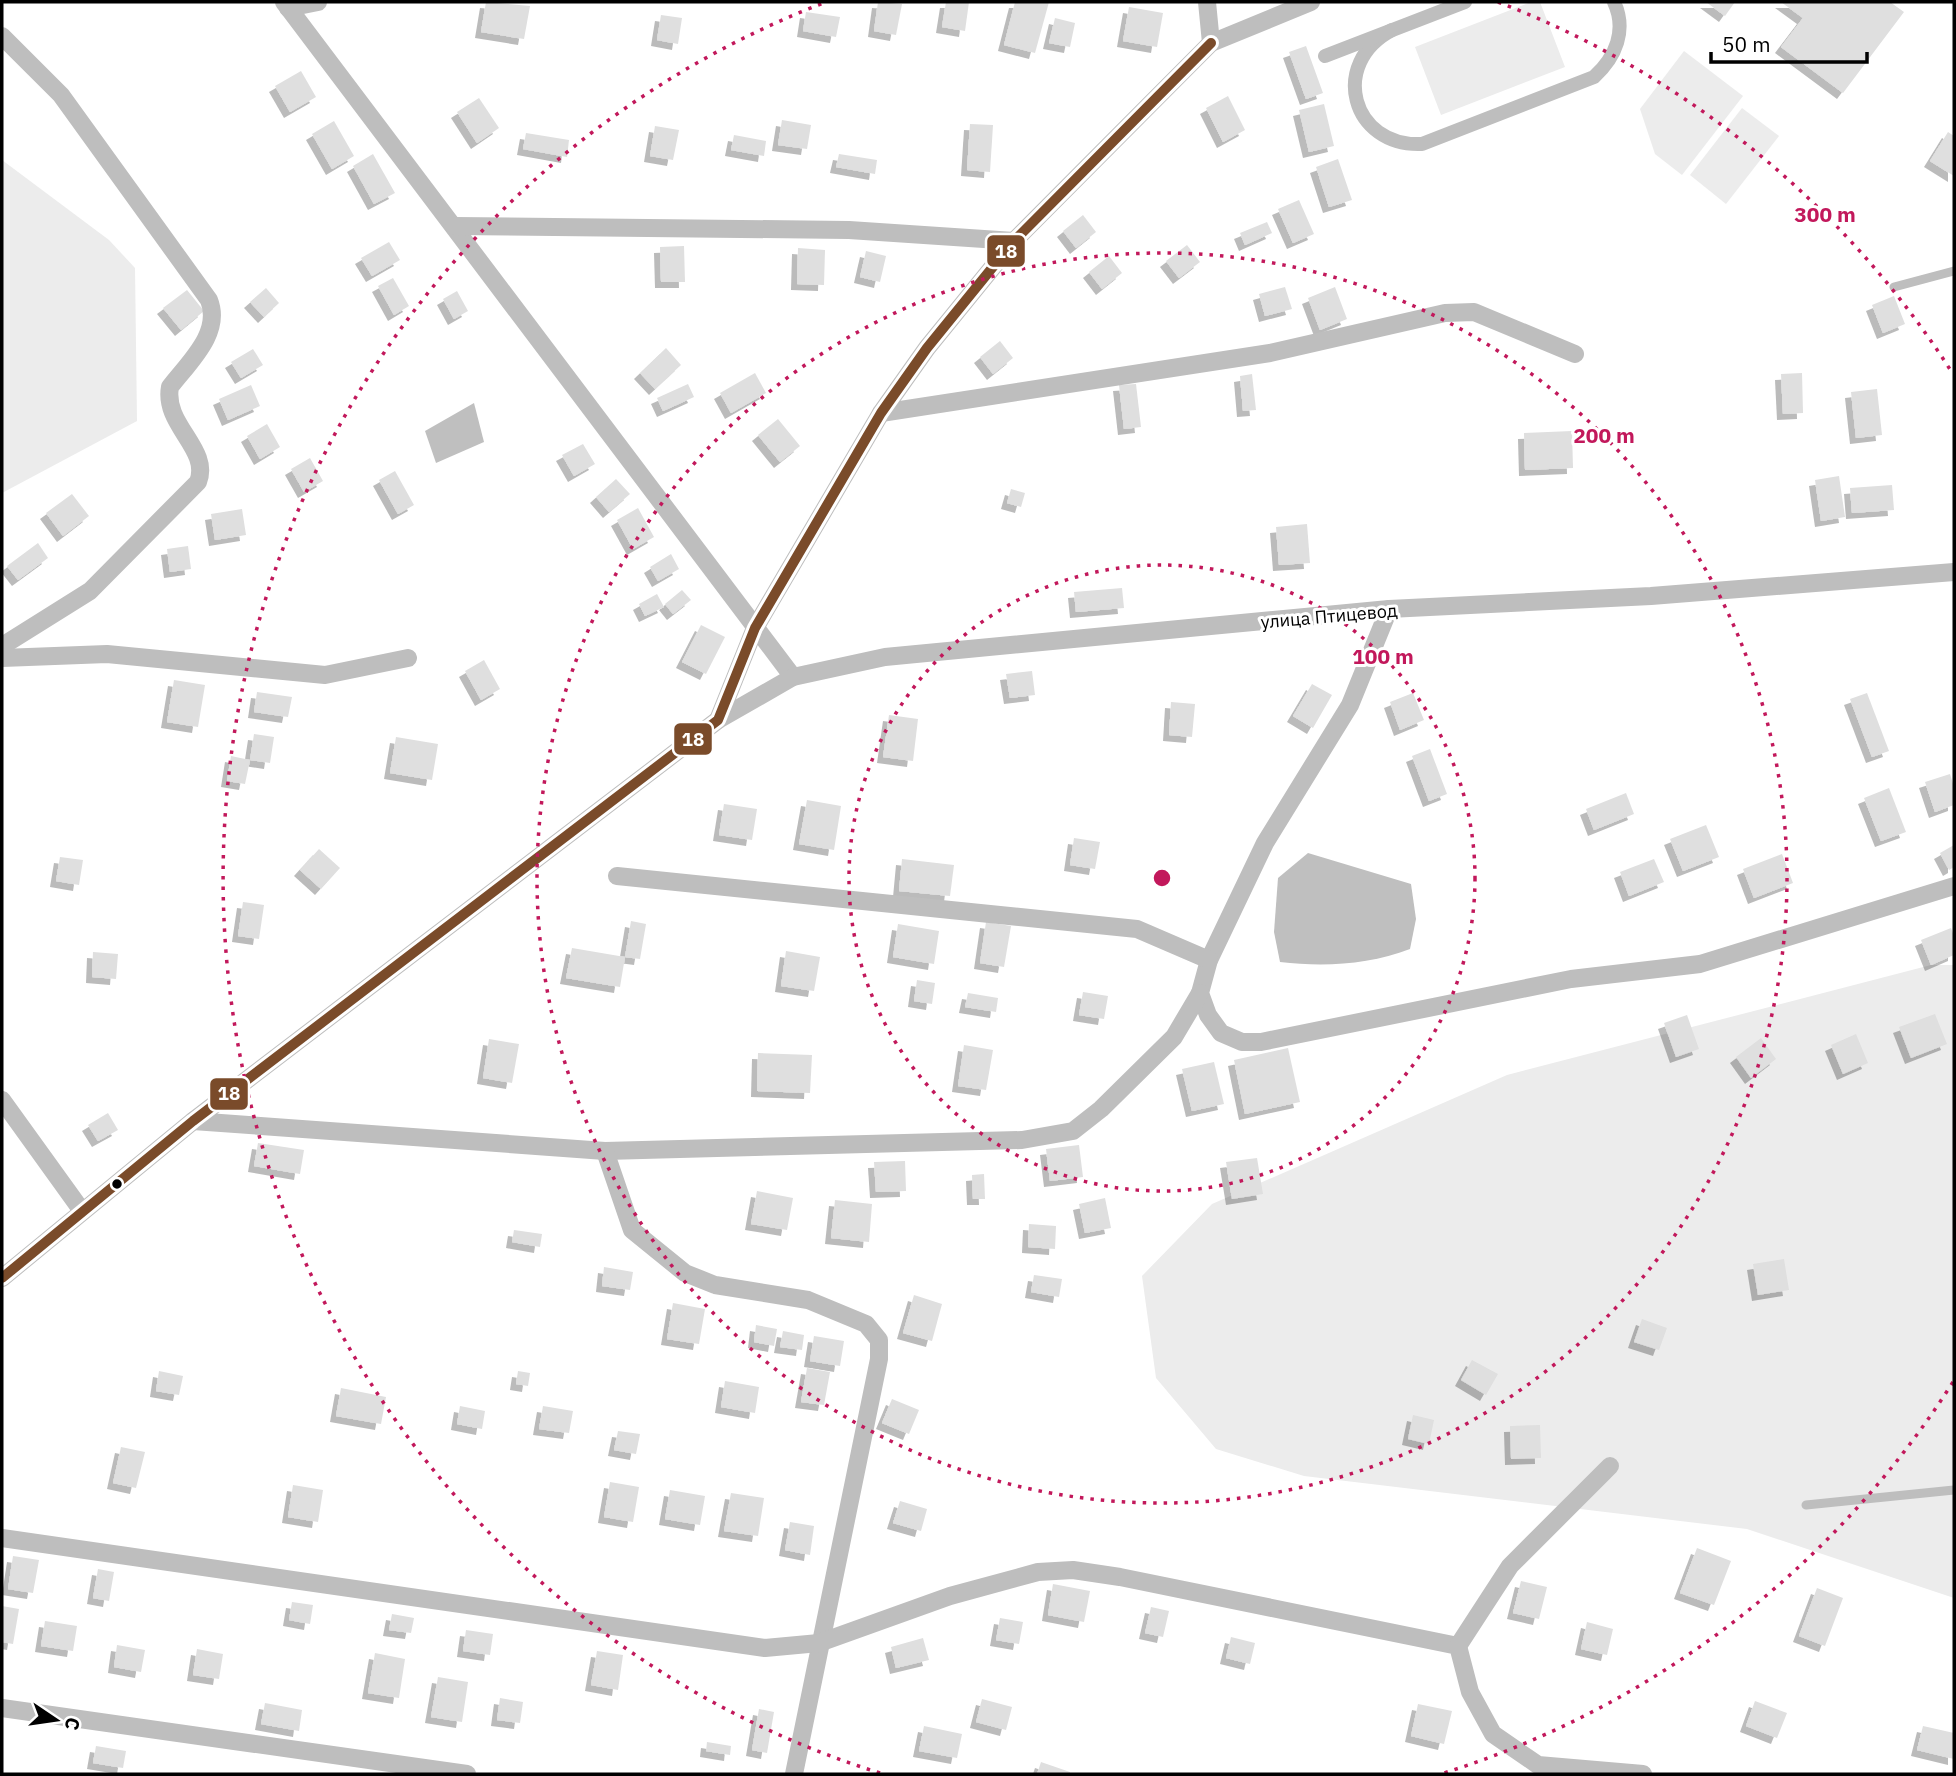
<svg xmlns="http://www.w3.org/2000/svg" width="1956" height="1776" font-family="'IBM Plex Sans',sans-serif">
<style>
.green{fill:#ececec}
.water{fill:#bfbfbf}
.building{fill:#dfdfdf;filter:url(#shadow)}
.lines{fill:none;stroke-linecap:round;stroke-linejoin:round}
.service{stroke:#bebebe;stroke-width:9}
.pedestrian{stroke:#bebebe;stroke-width:14}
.minor{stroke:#bebebe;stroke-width:18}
.bus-1-casing{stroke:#fff;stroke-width:16}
.bus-1{stroke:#7a4b2a;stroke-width:10}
.ring{fill:none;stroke:#c2185b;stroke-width:3.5;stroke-dasharray:3.5 7}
.bus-dot{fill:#000;stroke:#fff;stroke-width:2.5}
.labels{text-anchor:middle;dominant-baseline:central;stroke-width:6;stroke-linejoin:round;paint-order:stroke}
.street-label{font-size:18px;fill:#000;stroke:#fff}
.centre{fill:#c2185b;stroke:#fff;stroke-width:3.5}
.ring-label{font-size:21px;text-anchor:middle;font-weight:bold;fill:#c2185b;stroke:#fff;stroke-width:6;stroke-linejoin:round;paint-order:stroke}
.line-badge{stroke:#fff;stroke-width:2.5}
.badge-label{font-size:19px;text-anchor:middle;font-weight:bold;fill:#fff}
</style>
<defs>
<filter id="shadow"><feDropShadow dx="-6" dy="6" stdDeviation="0" flood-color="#0004"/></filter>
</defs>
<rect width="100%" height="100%" fill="#fff"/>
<!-- green -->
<g class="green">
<polygon points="1531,2 1540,2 1565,67 1441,115 1415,47"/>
<polygon points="1684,51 1743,96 1682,175 1655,154 1640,109"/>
<polygon points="1742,108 1779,136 1726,204 1690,175"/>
<polygon points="2,160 109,240 135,268 137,421 2,493"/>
<polygon points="1931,965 1954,965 1954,1598 1747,1529 1304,1476 1216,1449 1156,1378 1142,1276 1212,1204 1507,1075"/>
</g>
<!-- water -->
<g class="water">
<polygon points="474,403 484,442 436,463 425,431"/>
<path d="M1308,853L1411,884L1416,919L1410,949C1369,965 1323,967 1280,962L1274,932L1278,878Z"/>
</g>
<!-- building -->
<g class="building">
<polygon points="486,2 530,6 524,39 481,32"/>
<polygon points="878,2 902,4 896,35 874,31"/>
<polygon points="946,2 969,2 965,31 942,27"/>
<polygon points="1015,2 1049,2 1035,53 1004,45"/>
<polygon points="1706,2 1735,2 1725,16"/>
<polygon points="1781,2 1890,2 1904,12 1843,93 1781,47 1803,18"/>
<polygon points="1129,7 1163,13 1157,47 1123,41"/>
<polygon points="806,12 840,17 836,37 803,31"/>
<polygon points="661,15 682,18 678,44 657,40"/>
<polygon points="1055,18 1075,23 1070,47 1049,43"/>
<polygon points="1306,46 1323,93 1306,99 1289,52"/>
<polygon points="301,71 316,97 290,112 275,86"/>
<polygon points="1228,96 1245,130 1223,142 1206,108"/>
<polygon points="479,98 499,128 477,143 457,112"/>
<polygon points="1324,104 1334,146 1309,152 1299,110"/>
<polygon points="782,120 811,125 807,149 778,145"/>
<polygon points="334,121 354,156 332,169 312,134"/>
<polygon points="970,124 993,125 990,172 967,170"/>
<polygon points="655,126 679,130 673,160 650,156"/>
<polygon points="1948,132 1954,136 1954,176 1930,161"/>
<polygon points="526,133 569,140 567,157 523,149"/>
<polygon points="734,135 766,141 764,156 731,150"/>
<polygon points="373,154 395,193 374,204 353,166"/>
<polygon points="839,154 877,160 875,174 836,167"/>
<polygon points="1338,159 1352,200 1329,207 1316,167"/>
<polygon points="1299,200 1314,234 1293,243 1278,209"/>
<polygon points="1083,215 1096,232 1076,248 1063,231"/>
<polygon points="1267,222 1272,233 1245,245 1240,233"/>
<polygon points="389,242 400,260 372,276 361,258"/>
<polygon points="1187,245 1200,262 1179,278 1166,261"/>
<polygon points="684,246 685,282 661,282 660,247"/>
<polygon points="798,248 825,250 824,285 797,284"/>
<polygon points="866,251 886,256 880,282 860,277"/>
<polygon points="1109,256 1122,273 1102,289 1089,272"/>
<polygon points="393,278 409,306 394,315 378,286"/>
<polygon points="1285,287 1292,309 1265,316 1259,294"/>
<polygon points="1335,287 1347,319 1320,330 1308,298"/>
<polygon points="266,288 279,303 264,317 250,302"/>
<polygon points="187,290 204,311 181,330 163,308"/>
<polygon points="457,291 468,311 454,319 443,299"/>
<polygon points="1894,296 1905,324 1883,333 1872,305"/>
<polygon points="1000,341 1013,358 993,374 980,357"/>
<polygon points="666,348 681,365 655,389 640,373"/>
<polygon points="253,349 263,365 241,378 231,362"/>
<polygon points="755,373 766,393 731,413 720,393"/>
<polygon points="1802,373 1803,413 1783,414 1781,374"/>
<polygon points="1252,374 1256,410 1243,411 1240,376"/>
<polygon points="688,384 694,397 663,411 657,398"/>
<polygon points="1136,384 1141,427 1124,429 1119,385"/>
<polygon points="251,385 260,406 228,420 219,399"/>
<polygon points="1877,389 1882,435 1856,438 1851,392"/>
<polygon points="778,419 800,446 780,462 758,435"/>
<polygon points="267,424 280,447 260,459 247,436"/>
<polygon points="1572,431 1573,468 1525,470 1524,433"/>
<polygon points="583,444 595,464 574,476 562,455"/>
<polygon points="310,458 323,481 304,492 291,469"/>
<polygon points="395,471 414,505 398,514 379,480"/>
<polygon points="1839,476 1845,517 1821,521 1815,480"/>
<polygon points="616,479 630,494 609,512 596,497"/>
<polygon points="1892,485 1894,510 1852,513 1850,488"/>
<polygon points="1011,489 1025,493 1021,507 1007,503"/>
<polygon points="72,494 89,516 63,536 46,513"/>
<polygon points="638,508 654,537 633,549 617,520"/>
<polygon points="242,509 246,535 215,540 211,514"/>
<polygon points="1307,524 1310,563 1279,565 1276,527"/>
<polygon points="38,543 48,558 18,580 7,566"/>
<polygon points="188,546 191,569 170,572 167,549"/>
<polygon points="671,554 679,569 658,581 650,567"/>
<polygon points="1122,588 1124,608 1076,612 1074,592"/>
<polygon points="682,590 691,600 673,614 665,604"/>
<polygon points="657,594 664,607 645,616 639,604"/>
<polygon points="701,625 725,637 706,674 682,662"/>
<polygon points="484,660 500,689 481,700 465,671"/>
<polygon points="1032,671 1035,695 1010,698 1006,674"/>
<polygon points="174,680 205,685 198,727 167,722"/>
<polygon points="1312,684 1332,695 1313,728 1293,716"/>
<polygon points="257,692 292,697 288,717 254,712"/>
<polygon points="1413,693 1424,720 1400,730 1390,702"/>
<polygon points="1867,693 1889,751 1872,757 1850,699"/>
<polygon points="1171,702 1195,704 1192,737 1169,735"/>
<polygon points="889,715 918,719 913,761 883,757"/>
<polygon points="254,734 274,737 270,763 250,760"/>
<polygon points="396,737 438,744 432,780 390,773"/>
<polygon points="1430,749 1447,794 1429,801 1412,756"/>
<polygon points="231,756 250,760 245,784 227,781"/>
<polygon points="1950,774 1954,787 1954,805 1935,812 1925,782"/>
<polygon points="1889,788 1906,832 1881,841 1864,798"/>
<polygon points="1626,793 1634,814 1594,830 1586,809"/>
<polygon points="807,800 841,806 834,850 799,844"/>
<polygon points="724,804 757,809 752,840 719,835"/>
<polygon points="1706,825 1719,857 1683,871 1670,839"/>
<polygon points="1074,838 1100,842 1095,869 1070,865"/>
<polygon points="1954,845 1954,867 1949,870 1940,853"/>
<polygon points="319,849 340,868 321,889 300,870"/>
<polygon points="1782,854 1793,883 1754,898 1743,869"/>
<polygon points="60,857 83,860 79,885 56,881"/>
<polygon points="902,859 954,865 950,896 899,891"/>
<polygon points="1654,859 1664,882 1629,896 1620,872"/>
<polygon points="243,902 264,905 259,939 238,936"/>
<polygon points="631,921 646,924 640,959 625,957"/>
<polygon points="986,922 1011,926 1004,967 980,963"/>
<polygon points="898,924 939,931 934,964 893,957"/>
<polygon points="1951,928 1954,936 1954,955 1931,965 1921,940"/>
<polygon points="572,948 625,957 620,987 566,978"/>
<polygon points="786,951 820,957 814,991 781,986"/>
<polygon points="93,952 118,954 116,979 92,977"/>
<polygon points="917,980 935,983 932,1004 914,1001"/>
<polygon points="1083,992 1108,996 1104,1019 1079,1015"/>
<polygon points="968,993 998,998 996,1012 965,1007"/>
<polygon points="1935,1014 1947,1044 1911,1058 1899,1027"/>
<polygon points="1687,1015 1699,1049 1676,1057 1664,1023"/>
<polygon points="1856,1034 1868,1063 1843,1074 1831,1045"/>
<polygon points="1761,1038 1776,1059 1751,1078 1736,1057"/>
<polygon points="489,1039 519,1044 512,1083 483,1078"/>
<polygon points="964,1045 993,1050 986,1090 958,1086"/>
<polygon points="1288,1048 1300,1102 1245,1114 1234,1060"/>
<polygon points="758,1053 812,1055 810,1093 757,1091"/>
<polygon points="1214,1062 1224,1104 1192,1111 1182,1069"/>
<polygon points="108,1113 118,1130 98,1141 88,1125"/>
<polygon points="258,1143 304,1150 300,1174 254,1166"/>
<polygon points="1079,1145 1083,1177 1050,1181 1046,1149"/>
<polygon points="1257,1158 1263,1194 1232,1199 1226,1162"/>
<polygon points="905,1161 906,1191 876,1192 874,1162"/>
<polygon points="984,1174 985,1199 973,1199 972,1175"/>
<polygon points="757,1191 793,1198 787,1230 751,1224"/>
<polygon points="1105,1198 1111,1228 1085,1233 1079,1204"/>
<polygon points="835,1200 872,1204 869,1242 831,1238"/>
<polygon points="1029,1224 1056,1226 1055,1249 1028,1247"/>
<polygon points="514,1230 542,1234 540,1247 512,1242"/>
<polygon points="1784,1259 1789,1290 1758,1295 1753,1264"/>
<polygon points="604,1267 633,1272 630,1290 602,1286"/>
<polygon points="1034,1275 1062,1279 1059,1297 1031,1292"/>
<polygon points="914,1295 942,1304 932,1341 903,1333"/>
<polygon points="673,1303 705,1309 699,1344 667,1339"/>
<polygon points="1642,1319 1667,1328 1659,1350 1634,1342"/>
<polygon points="756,1325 777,1329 774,1346 754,1342"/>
<polygon points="783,1331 804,1335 802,1350 780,1347"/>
<polygon points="814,1336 844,1341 840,1366 810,1361"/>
<polygon points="1472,1360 1498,1374 1486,1395 1461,1380"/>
<polygon points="807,1368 830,1372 824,1405 801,1402"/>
<polygon points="159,1371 183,1376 179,1395 156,1391"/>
<polygon points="518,1371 530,1373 528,1386 516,1384"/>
<polygon points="725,1381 759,1387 755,1413 721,1407"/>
<polygon points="341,1388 386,1397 381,1424 336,1416"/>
<polygon points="892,1399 919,1410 909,1434 882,1423"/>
<polygon points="460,1406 485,1411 482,1429 457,1424"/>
<polygon points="543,1406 573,1411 569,1433 539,1429"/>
<polygon points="1413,1415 1434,1420 1429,1444 1408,1439"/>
<polygon points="1540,1425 1541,1458 1511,1459 1510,1426"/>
<polygon points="618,1431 640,1434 636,1454 614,1450"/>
<polygon points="121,1447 145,1452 136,1488 113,1483"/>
<polygon points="610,1482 639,1487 633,1522 604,1517"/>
<polygon points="293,1485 323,1490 318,1522 288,1517"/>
<polygon points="670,1490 705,1496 700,1525 665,1519"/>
<polygon points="731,1493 764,1498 758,1536 724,1531"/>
<polygon points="900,1501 927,1509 921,1531 893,1523"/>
<polygon points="790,1522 814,1526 810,1555 785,1550"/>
<polygon points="1697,1548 1731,1561 1714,1605 1680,1593"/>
<polygon points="13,1556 39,1560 33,1593 8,1589"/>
<polygon points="98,1569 114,1572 109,1601 93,1598"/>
<polygon points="1521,1581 1547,1587 1539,1619 1513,1613"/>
<polygon points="1053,1584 1090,1591 1084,1622 1048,1615"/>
<polygon points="1817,1588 1843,1598 1825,1646 1799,1636"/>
<polygon points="292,1602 313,1605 310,1624 289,1620"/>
<polygon points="2,1606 19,1609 13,1644 2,1642"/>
<polygon points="1151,1607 1169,1611 1163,1637 1145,1633"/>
<polygon points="392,1614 414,1618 411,1633 389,1630"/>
<polygon points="1000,1618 1023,1622 1019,1644 996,1640"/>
<polygon points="45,1621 77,1626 73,1651 41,1646"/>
<polygon points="1587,1622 1613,1629 1607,1655 1581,1649"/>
<polygon points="466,1630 493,1634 490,1655 463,1651"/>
<polygon points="1231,1637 1255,1643 1250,1664 1226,1658"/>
<polygon points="923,1638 929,1660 896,1668 891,1647"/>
<polygon points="117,1645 145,1650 141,1672 114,1667"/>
<polygon points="197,1649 223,1654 219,1679 193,1675"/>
<polygon points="597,1651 623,1655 618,1690 591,1685"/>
<polygon points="375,1653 405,1659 399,1698 368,1693"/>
<polygon points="438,1677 468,1682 462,1722 431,1717"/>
<polygon points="500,1698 523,1702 520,1723 497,1720"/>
<polygon points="982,1699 1012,1707 1006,1730 976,1722"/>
<polygon points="1755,1701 1787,1713 1777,1738 1746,1726"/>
<polygon points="265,1703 302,1710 299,1731 261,1724"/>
<polygon points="1418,1704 1452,1711 1444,1744 1411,1736"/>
<polygon points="759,1709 774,1712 767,1753 752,1750"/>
<polygon points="924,1726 962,1734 957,1758 919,1751"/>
<polygon points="1923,1726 1954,1733 1954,1759 1917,1750"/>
<polygon points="707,1742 731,1746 730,1755 706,1751"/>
<polygon points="96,1746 126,1751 123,1768 93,1763"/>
<polygon points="1041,1762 1070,1772 1070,1774 1037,1774"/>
</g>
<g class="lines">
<!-- service -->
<g class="service">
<polyline points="1894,287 1954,271"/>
<polyline points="1806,1505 1954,1490"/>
</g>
<!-- pedestrian -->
<g class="pedestrian">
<path d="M1392,30C1329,63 1351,147 1422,144L1594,77C1616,57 1627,30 1614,2"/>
<polyline points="1325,56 1465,2"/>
</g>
<!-- minor -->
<g class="minor">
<polyline points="284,2 793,677"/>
<polyline points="1207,2 1211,43"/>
<polyline points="288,8 318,2"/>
<path d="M2,36L61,95L209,300C222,333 189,362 170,387C163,425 211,449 198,482L90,591L2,646"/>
<polyline points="454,226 849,230 1014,241"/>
<polyline points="881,413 1270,353 1445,313 1474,312 1575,354"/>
<polyline points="1389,609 1350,705 1265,843 1209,960 1200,993 1208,1015 1221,1033 1242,1042 1261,1042 1571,979 1700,964 1954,886"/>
<polyline points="2,658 107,654 325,675 408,658"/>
<polyline points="718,720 793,677 885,657 1389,609 1651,596 1954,572"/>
<polyline points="617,876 1137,929 1209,960"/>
<polyline points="2,1100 82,1211"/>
<polyline points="193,1121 605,1151 1022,1140 1073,1131 1101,1109 1174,1037 1200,993"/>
<polyline points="605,1151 632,1230 685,1273 715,1285 808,1300 866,1324 879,1340 879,1359 794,1774"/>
<polyline points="2,1278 193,1121 718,720 755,628 881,413 927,348 1014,241 1211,43 1311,2"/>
<polyline points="2,1538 765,1648 819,1643 950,1596 1038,1572 1073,1570 1120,1577 1458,1646 1470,1692 1493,1734 1538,1765 1643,1774"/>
<polyline points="1458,1646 1510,1566 1610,1466"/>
<polyline points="2,1708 467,1774"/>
</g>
<!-- bus-1 casing -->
<g class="bus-1-casing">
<polyline id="bus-1" points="2,1278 193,1121 718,720 755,628 881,413 927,348 1014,241 1211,43"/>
</g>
<!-- bus-1 -->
<use href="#bus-1" class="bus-1"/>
</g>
<!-- distance rings -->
<g class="ring">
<circle cx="1162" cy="878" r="313"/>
<circle cx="1162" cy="878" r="625"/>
<path d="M1953 1382A938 938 0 0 1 1444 1773M880 1773A938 938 0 0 1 826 2M1498 2A938 938 0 0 1 1953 374"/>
</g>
<!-- markers -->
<circle class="bus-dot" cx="117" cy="1184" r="6"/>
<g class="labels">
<!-- street labels -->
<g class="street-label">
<text transform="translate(1329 616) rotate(-5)">улица Птицевод</text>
</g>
</g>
<circle cx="1162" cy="878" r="10" class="centre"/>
<g class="ring-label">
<text x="1825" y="222">300 m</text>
<text x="1604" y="443">200 m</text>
<text x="1383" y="664">100 m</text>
</g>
<g class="line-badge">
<rect x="986" y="234" width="40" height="34" rx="7" fill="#7a4b2a"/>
<rect x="673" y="722" width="40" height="34" rx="7" fill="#7a4b2a"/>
<rect x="209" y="1077" width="40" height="34" rx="7" fill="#7a4b2a"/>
</g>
<g class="badge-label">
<text x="1006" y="258">18</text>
<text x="693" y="746">18</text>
<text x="229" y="1100">18</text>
</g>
<!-- border -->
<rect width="1956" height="1776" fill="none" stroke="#000000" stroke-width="7"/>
<!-- north arrow -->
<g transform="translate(56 1720) rotate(103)" stroke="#ffffff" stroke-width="5" paint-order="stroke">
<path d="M0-5L12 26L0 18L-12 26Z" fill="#000000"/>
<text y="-10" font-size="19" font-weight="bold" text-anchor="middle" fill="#000000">С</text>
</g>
<!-- scale -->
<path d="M1711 52v10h156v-10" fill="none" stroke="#000000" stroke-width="3.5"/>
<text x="1722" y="52" font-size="21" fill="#000000" stroke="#ffffff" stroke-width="5" paint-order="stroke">50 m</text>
</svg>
